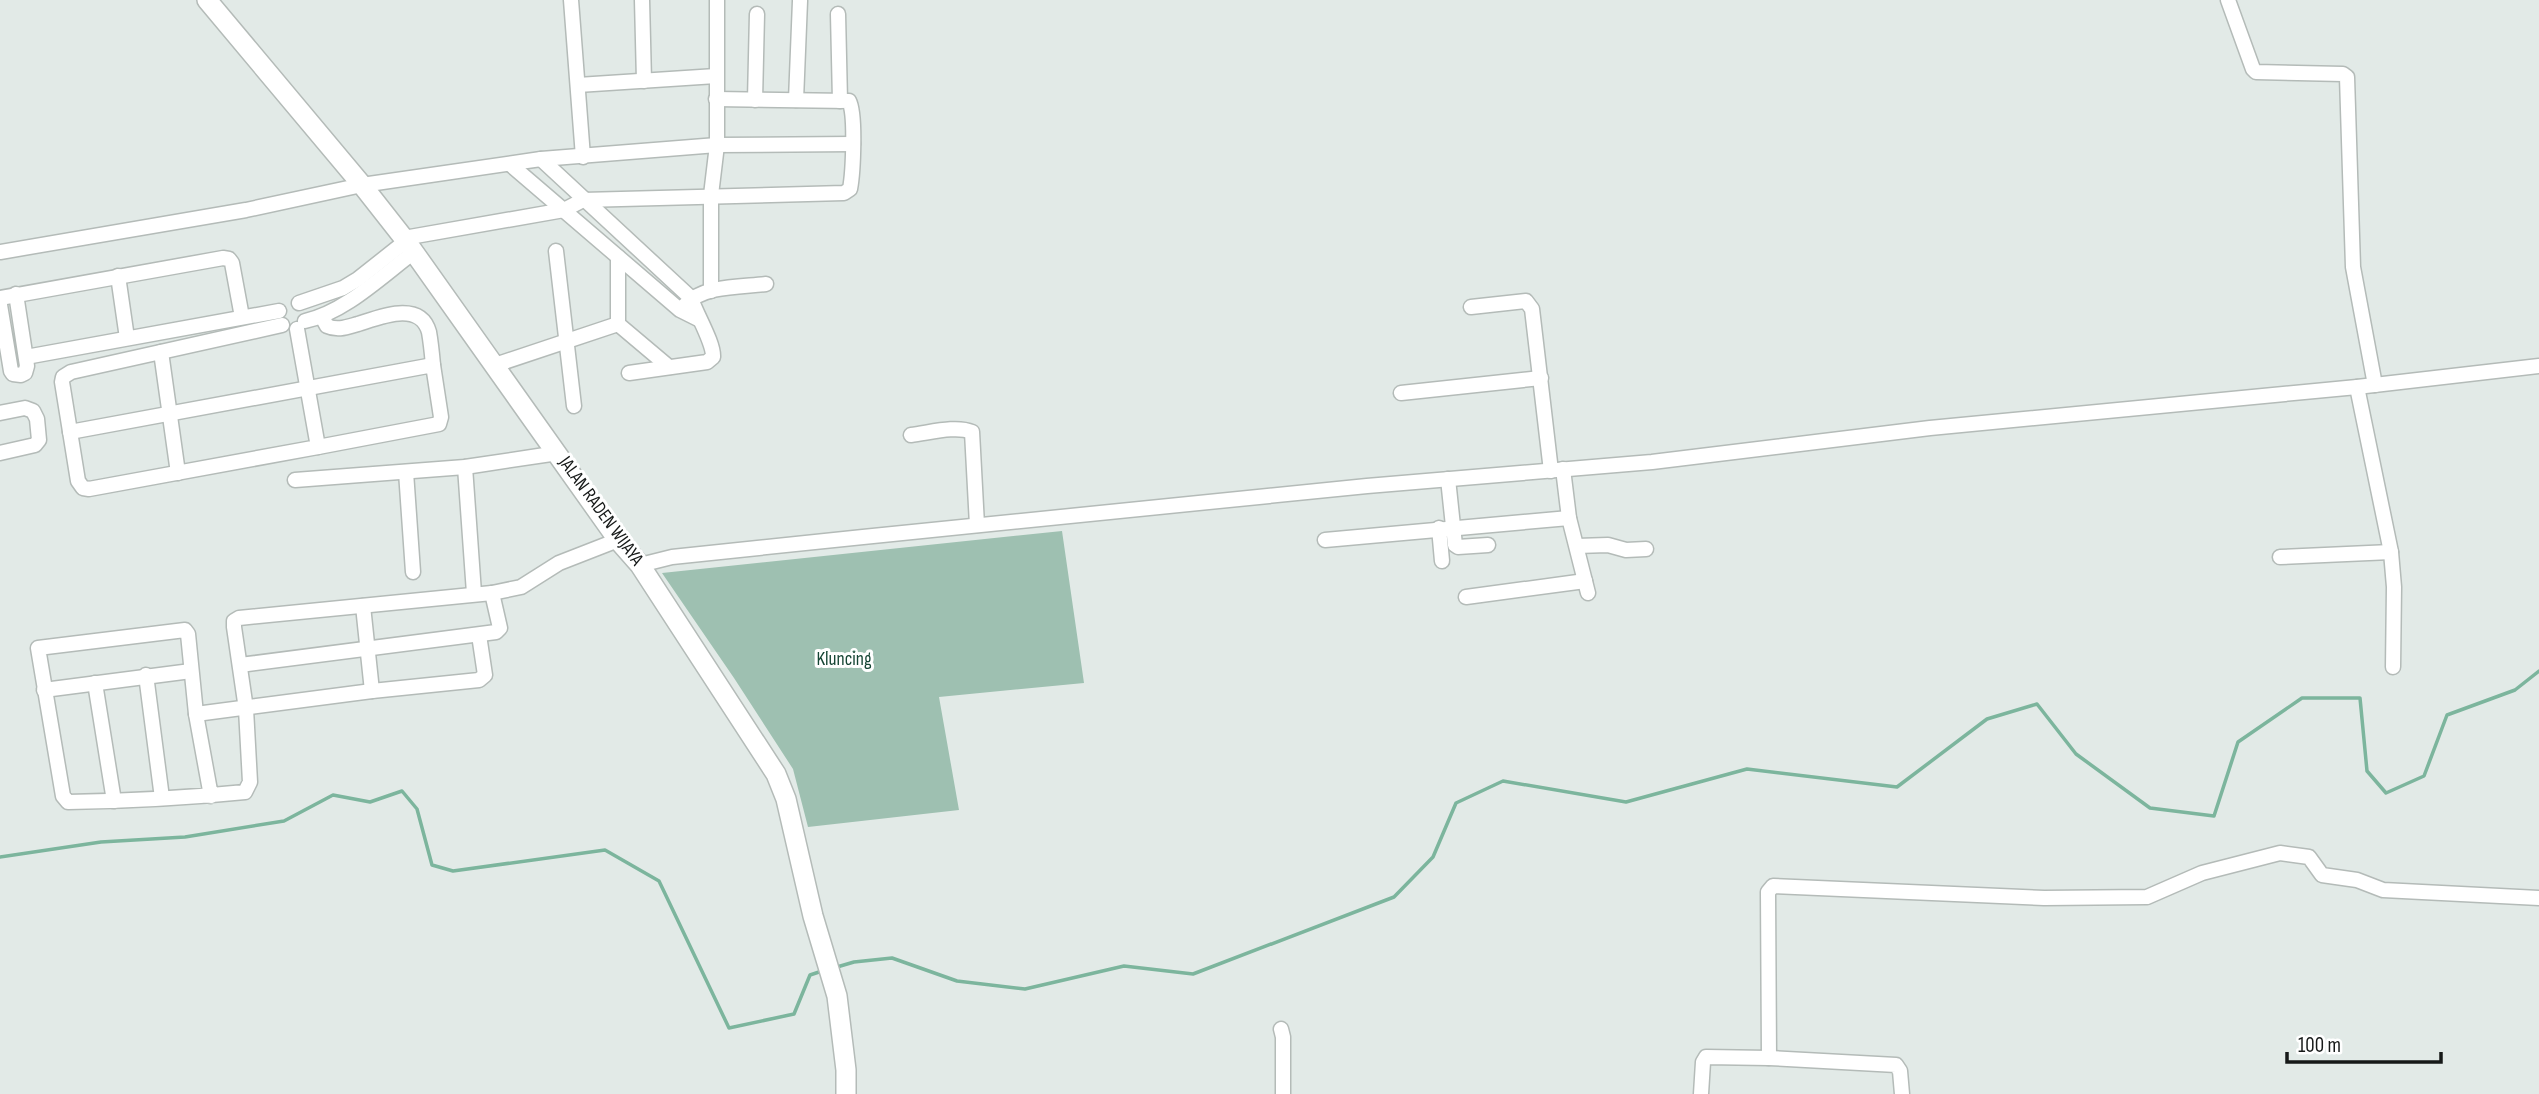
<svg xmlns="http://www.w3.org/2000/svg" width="2539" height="1094" font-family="'Sofia Sans Condensed',sans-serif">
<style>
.green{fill:#9ec0b1}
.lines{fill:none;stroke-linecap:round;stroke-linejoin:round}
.stream{stroke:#7cb59d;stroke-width:3.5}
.minor-casing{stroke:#b4bbb8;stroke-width:17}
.highway-casing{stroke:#b4bbb8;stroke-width:22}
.minor{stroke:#fff;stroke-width:14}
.highway{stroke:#fff;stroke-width:19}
.labels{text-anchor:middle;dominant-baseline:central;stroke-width:6;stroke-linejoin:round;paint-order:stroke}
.street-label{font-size:19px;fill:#161918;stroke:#fff}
.park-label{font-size:19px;fill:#154534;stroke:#fff}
</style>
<rect width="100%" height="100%" fill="#e2eae7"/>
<!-- green -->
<polygon class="green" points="1062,531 1084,683 939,697 959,810 808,827 793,769 734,678 662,573"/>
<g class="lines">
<!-- stream -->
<g class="stream">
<polyline points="0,857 101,842 185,837 284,821 333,795 370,802 402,791 417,809 432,865 453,871 605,850 659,881 729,1028 794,1014 810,975 822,971"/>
<polyline points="837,967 854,962 892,958 957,981 1025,989 1124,966 1193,974 1394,897 1433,857 1456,803 1503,781 1626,802 1747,769 1897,787 1987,719 2037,704 2076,754 2150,808 2214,816 2238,742 2302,698 2360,698 2367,771 2386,793 2424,776 2447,715 2515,690 2539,671"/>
</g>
<!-- minor casing -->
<g class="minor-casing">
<g id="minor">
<polyline points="571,0 583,157"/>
<polyline points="642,0 644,81"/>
<polyline points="2228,0 2253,69 2256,72 2343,74 2347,77 2353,267 2375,385"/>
<polyline points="838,14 840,101"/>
<polyline points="578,85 716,76"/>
<polyline points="755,100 757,14"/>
<polyline points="796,100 800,1"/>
<path d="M541,159L691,298C696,314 714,343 713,357L707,362L629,373"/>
<polyline points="511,165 680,310 698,319"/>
<path d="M404,238L564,210L583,200L844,193L850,189C853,173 856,114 849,101L716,99"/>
<polyline points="556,251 574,406"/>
<polyline points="0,252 246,210 362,185 541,159 717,145 853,144"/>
<polyline points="618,257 618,324 669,367"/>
<polyline points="118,276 127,338"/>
<polyline points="711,291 711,195 717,145 717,0"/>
<polyline points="0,298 223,258 229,259 232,263 242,317"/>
<polyline points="299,303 343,288 358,279 406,241"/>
<polyline points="0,305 11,371 13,374 21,375 25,373 27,366 16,294"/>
<path d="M685,305C704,285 740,287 766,284"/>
<polyline points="1471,307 1526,301 1532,309 1551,471"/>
<path d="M322,317L327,326C338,331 347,327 358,324C380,317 420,300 429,332C431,343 432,354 433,365"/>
<path d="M305,321C344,313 382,276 414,252"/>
<polyline points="282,325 71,372 63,377 62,382 78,481 83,488 89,489 318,447 297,329"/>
<polyline points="161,352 178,473"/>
<polyline points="26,357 279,311"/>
<polyline points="495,365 618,324"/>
<polyline points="2357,387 2391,552 2394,587 2393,667"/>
<polyline points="1401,393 1541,378"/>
<polyline points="0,413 25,408 33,411 37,419 39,440 35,445 0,453"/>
<polyline points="70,432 433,365 441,417 439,424 318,447"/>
<path d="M911,435C929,433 956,425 972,432L977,525"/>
<polyline points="465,467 474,593"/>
<polyline points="1563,469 1569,518 1588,593"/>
<polyline points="406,472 413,572"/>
<polyline points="1448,479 1455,545 1458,547 1488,545"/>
<polyline points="295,480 465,467 558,453"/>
<polyline points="1439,528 1442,561"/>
<polyline points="1325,540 1569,518"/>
<polyline points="1577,546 1608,545 1626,550 1646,549"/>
<polyline points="2280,557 2391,552"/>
<polyline points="640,565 672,557 863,537 1367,486 1652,462 1930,428 2357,387 2539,366"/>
<polyline points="1466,597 1585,581"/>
<polyline points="363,606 372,691"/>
<polyline points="240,665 496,632 500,628 492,593"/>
<polyline points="146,675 162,798"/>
<polyline points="95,683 114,801"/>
<polyline points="44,690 191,671"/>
<polyline points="196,714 372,691 479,680 485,675 479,635"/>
<path d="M211,796L196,714L188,634L185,630L38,648L63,796L68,802C127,801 186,798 245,792L250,782L246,709L234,627V621L239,618L492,593L521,587L559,563L618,540"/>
<polyline points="1281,1029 1283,1037 1283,1094"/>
<polyline points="1769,1058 1896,1065 1900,1071 1902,1094"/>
<polyline points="1701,1094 1703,1062 1706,1057 1769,1058 1768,892 1773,886 2044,898 2147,897 2202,873 2280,853 2309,857 2322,875 2357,880 2383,890 2539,898"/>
</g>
</g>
<!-- highway casing -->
<g class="highway-casing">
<polyline id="highway" points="207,0 362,185 406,241 618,540 640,565 776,774 786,799 813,916 837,996 846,1070 846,1094"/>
</g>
<!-- minor -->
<use href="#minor" class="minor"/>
<!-- highway -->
<use href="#highway" class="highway"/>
</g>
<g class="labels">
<!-- street labels -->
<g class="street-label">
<text transform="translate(601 511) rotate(54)">JALAN RADEN WIJAYA</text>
</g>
<!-- park labels -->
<g class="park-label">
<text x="844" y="659">Kluncing</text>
</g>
</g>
<!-- scale -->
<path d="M2287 1052v10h154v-10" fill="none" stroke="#161918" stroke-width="3.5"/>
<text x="2298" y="1052" font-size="21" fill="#161918" stroke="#ffffff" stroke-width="5" paint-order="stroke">100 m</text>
</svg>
